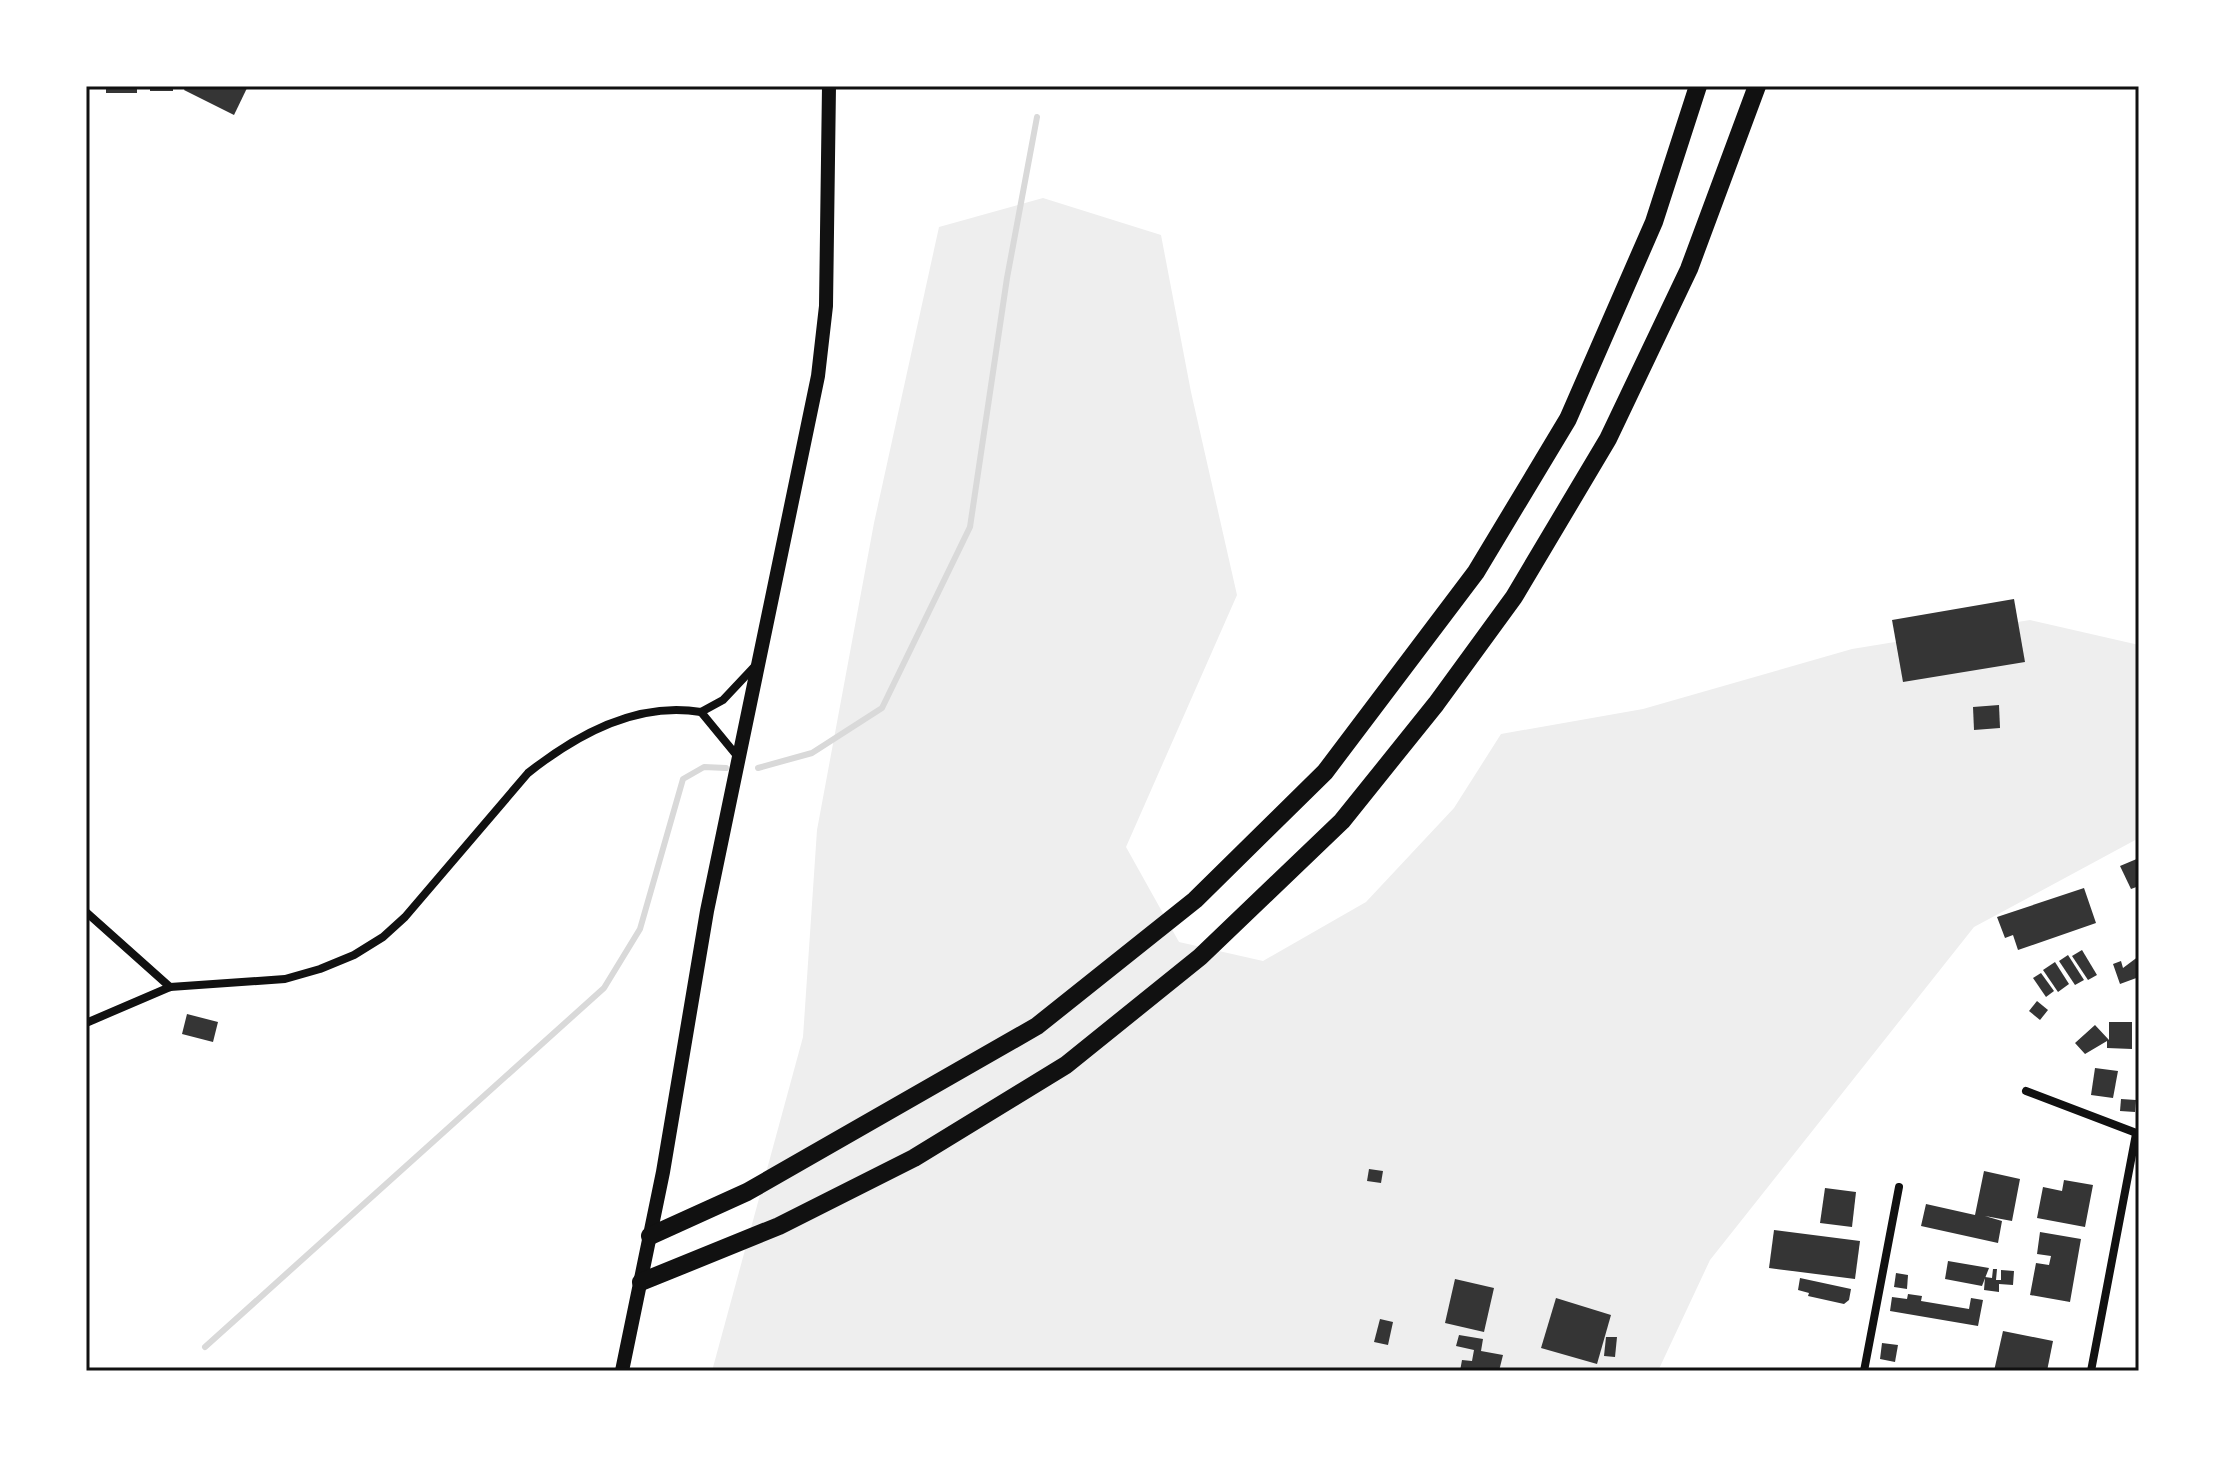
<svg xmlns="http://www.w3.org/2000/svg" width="2225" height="1457" font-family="'Golos Text',sans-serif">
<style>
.green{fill:#eee}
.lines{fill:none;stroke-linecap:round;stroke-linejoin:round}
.stream{stroke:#d9d9d9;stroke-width:6}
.building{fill:#353535}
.minor{stroke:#111;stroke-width:8}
.tertiary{stroke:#111;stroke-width:14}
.trunk{stroke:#111;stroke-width:18}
.neatline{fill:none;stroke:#111;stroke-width:3}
</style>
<rect width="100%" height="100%" fill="#fff"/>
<!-- green -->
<polygon class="green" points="1043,198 1161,235 1191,392 1237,595 1126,847 1179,942 1263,961 1366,902 1454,808 1501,734 1643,709 1852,649 2030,620 2139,645 2139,838 1974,927 1710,1260 1658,1371 712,1371 803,1037 817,830 874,523 939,227"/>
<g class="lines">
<!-- stream -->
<g class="stream">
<polyline points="758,768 812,753 882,708 970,527 1007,278 1037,117"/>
<polyline points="205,1347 604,988 640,929 683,779 704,767 726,768"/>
</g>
</g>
<!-- building -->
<g class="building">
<rect x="106" y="86" width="31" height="7"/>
<rect x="150" y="86" width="23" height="5"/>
<polygon points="186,86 248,86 234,115 184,90"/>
<polygon points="2014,599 2025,662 1903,682 1892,620"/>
<polygon points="1999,705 2000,728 1974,730 1973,707"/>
<polygon points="2139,858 2139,886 2131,889 2120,866"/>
<polygon points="2084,888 2096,923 2018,950 2013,935 2005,938 1997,917"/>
<polygon points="2082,950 2097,975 2088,980 2072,956"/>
<polygon points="2068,955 2084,980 2075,985 2059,961"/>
<polygon points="2139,956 2139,977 2120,984 2113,964 2121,961 2123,968"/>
<polygon points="2055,962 2069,984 2058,992 2043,970"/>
<polygon points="2041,973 2054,991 2046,997 2033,978"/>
<polygon points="2037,1001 2048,1010 2040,1020 2029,1011"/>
<polygon points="187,1014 218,1022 213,1042 182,1034"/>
<polygon points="2109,1022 2132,1022 2132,1049 2107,1048 2107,1041 2085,1054 2075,1043 2095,1025 2109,1040"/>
<polygon points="2095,1068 2118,1071 2113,1098 2091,1095"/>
<polygon points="2121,1099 2136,1100 2135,1112 2120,1111"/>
<polygon points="1369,1169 1383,1171 1381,1183 1367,1181"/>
<polygon points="1984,1171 2020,1179 2012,1221 1985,1216 2002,1221 1998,1243 1921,1226 1926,1204 1975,1215"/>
<polygon points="2064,1180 2093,1185 2085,1227 2037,1218 2043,1187 2062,1191"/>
<polygon points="1825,1188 1856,1192 1852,1227 1820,1223"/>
<polygon points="1774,1230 1860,1241 1855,1279 1769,1268"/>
<polygon points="2040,1232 2081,1239 2070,1302 2030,1295 2036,1263 2049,1265 2051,1256 2037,1254"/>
<polygon points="1948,1261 1989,1268 1982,1286 1945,1279"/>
<polygon points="1993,1269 1997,1269 1996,1280 2001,1280 2001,1270 2014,1271 2013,1285 1999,1284 1999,1292 1984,1290 1985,1277 1992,1278"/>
<polygon points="1896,1273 1908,1275 1907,1289 1894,1287"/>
<polygon points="1800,1278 1851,1289 1849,1300 1844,1304 1808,1296 1809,1293 1798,1290"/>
<polygon points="1455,1279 1494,1288 1484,1332 1445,1323"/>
<polygon points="1908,1294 1922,1296 1921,1301 1969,1309 1971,1298 1983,1300 1978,1326 1890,1311 1892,1297 1907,1299"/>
<polygon points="1556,1298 1611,1315 1597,1364 1541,1348"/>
<polygon points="1380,1319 1393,1322 1388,1345 1374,1342"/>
<polygon points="2003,1331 2053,1341 2047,1371 1994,1371"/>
<polygon points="1459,1335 1483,1339 1481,1351 1503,1355 1499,1371 1460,1371 1462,1360 1472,1361 1474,1350 1456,1346"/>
<polygon points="1606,1337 1617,1337 1615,1357 1604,1356"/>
<polygon points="1882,1343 1898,1345 1895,1362 1880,1359"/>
</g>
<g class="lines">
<!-- minor -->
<g class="minor">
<polyline points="701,712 723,700 755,666"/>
<polyline points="86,912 170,987"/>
<path d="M86,1023L170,987L285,979L320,969L354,955L383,937L405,917L528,773C577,734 637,701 701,712L738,757"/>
<polyline points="2026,1091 2139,1134"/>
<polyline points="1864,1371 1899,1187"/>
<polyline points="2091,1371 2136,1134"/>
</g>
<!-- tertiary -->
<polyline class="tertiary" points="622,1371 663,1172 707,911 818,376 826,306 829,86"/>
<!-- trunk -->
<g class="trunk">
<polyline points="650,1236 747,1192 1037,1026 1195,900 1325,772 1476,572 1568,419 1654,222 1698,86"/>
<polyline points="641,1282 779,1226 914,1158 1066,1065 1200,957 1342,821 1436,704 1514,597 1608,439 1689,269 1757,86"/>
</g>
</g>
<!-- border -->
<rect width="2225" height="1457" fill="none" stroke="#ffffff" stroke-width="176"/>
<rect x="88" y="88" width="2049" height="1281" class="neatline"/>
</svg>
